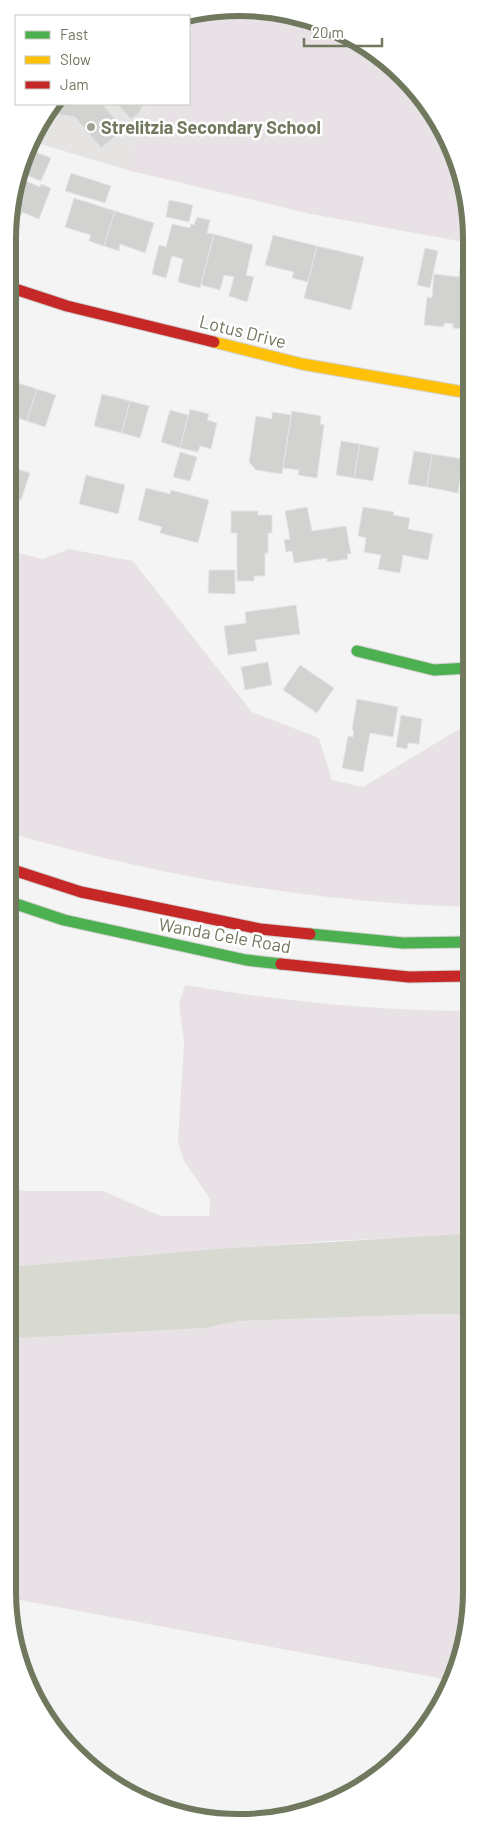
<svg xmlns="http://www.w3.org/2000/svg" width="479" height="1830" font-family="Barlow,sans-serif">
<style>
.built{fill:#e6e4e3}
.green{fill:#e8e2e6}
.water{fill:#d8d9d1}
.building{fill:#d2d2d0;stroke:#e4e4e4}
.lines{fill:none;stroke-linecap:round;stroke-linejoin:round}
.fast-casing{stroke:#d2d2d1;stroke-width:13}
.slow-casing{stroke:#d2d2d1;stroke-width:13}
.jam-casing{stroke:#d2d2d1;stroke-width:13}
.fast{stroke:#4caf50;stroke-width:11}
.slow{stroke:#ffc107;stroke-width:11}
.jam{stroke:#c62828;stroke-width:11}
.poi-dot{fill:#9fa393;stroke:#fff;stroke-width:2}
.labels{text-anchor:middle;dominant-baseline:central;stroke-width:5;stroke-linejoin:round;paint-order:stroke}
.poi-label{font-size:18px;font-weight:bold;fill:#70785e;stroke:#fff;text-anchor:start}
.street-label{font-size:18px;fill:#70785e;stroke:#fff}
.rim{fill:none;stroke:#70785e;stroke-width:6}
</style>
<rect width="100%" height="100%" fill="#f5f4f5"/>
<!-- built -->
<polygon class="built" points="54,104 150,104 127,170 34,142 46,111"/>
<!-- green -->
<g class="green">
<polygon points="194,12 284,12 342,32 404,76 448,137 470,210 469,243 311,214 127,170 150,104 189,104 189,16 184,16"/>
<path d="M69,549L133,561L252,712L319,738L332,780L363,787L461,728L469,730L468,907C312,902 160,877 10,833L11,551L43,559Z"/>
<path d="M185,985C281,1001 371,1010 468,1011V1235L329,1241L9,1267V1184L23,1191H103L161,1216H209L210,1199L184,1161L178,1142L184,1041L179,1004Z"/>
<polygon points="432,1314 468,1315 467,1635 449,1680 9,1598 8,1590 8,1335 23,1338 205,1328 239,1321"/>
</g>
<!-- water -->
<polygon class="water" points="462,1234 468,1235 468,1315 432,1314 239,1321 205,1328 22,1338 8,1335 9,1267 218,1249"/>
<!-- building -->
<g class="building">
<polygon points="54,104 102,104 124,129 101,148 75,117 55,114 49,108"/>
<polygon points="117,104 143,104 140,112 131,119"/>
<polygon points="30,150 51,158 41,181 21,173"/>
<polygon points="71,173 111,186 105,203 65,191"/>
<polygon points="19,178 40,187 41,184 51,188 39,219 22,212 14,232 12,231 12,195"/>
<polygon points="74,198 115,211 104,246 89,241 91,235 65,227"/>
<polygon points="169,200 193,205 189,222 166,217"/>
<polygon points="115,211 154,223 145,253 120,244 119,251 104,246"/>
<polygon points="197,217 210,220 207,233 214,234 200,288 178,282 183,259 172,256 166,278 152,274 159,245 166,247 172,224 190,228 191,224 194,225"/>
<polygon points="214,234 253,245 246,275 254,277 247,302 229,296 234,277 224,275 220,290 201,285"/>
<polygon points="273,235 317,246 308,282 292,278 294,272 265,265"/>
<polygon points="317,246 364,257 351,310 304,298"/>
<polygon points="425,248 438,251 430,288 417,285"/>
<polygon points="460,268 469,269 468,330 453,328 453,324 444,323 444,327 424,325 427,297 432,298 434,274 459,277"/>
<polygon points="18,383 37,389 27,421 11,416 11,406"/>
<polygon points="37,389 56,395 45,427 27,421"/>
<polygon points="102,394 130,401 122,433 94,426"/>
<polygon points="130,401 149,406 140,438 122,433"/>
<polygon points="190,409 209,414 207,420 217,423 211,449 200,446 198,452 180,448"/>
<polygon points="170,410 188,415 180,448 161,442"/>
<polygon points="292,411 321,416 320,424 324,425 317,478 298,475 299,470 283,468"/>
<polygon points="272,412 291,415 282,474 256,470 249,462 256,416 272,419"/>
<polygon points="341,441 360,444 354,478 336,475"/>
<polygon points="360,444 379,448 373,481 354,478"/>
<polygon points="414,451 432,454 427,487 408,484"/>
<polygon points="180,452 197,457 190,481 173,477"/>
<polygon points="432,454 463,459 458,493 427,487"/>
<polygon points="11,467 30,473 21,500 11,497"/>
<polygon points="86,475 125,485 118,514 79,504"/>
<polygon points="146,488 170,494 171,490 209,500 198,543 160,533 162,527 138,520"/>
<polygon points="307,507 312,531 346,526 351,554 347,554 348,559 327,562 327,558 294,563 292,551 286,552 284,540 290,539 285,511"/>
<polygon points="363,507 394,512 393,515 410,518 408,529 433,534 428,560 403,555 400,573 378,569 381,555 364,552 366,538 358,536"/>
<polygon points="231,511 258,511 258,515 272,515 272,533 268,533 268,553 265,553 265,576 254,576 254,581 237,581 237,533 231,533"/>
<polygon points="209,570 235,570 235,594 208,593"/>
<polygon points="296,605 300,634 255,640 257,651 228,655 224,626 246,623 245,612"/>
<polygon points="268,662 272,685 245,690 241,667"/>
<polygon points="300,665 334,688 317,713 283,690"/>
<polygon points="357,699 398,707 393,737 370,733 363,772 342,768 348,736 353,737 354,731 352,730"/>
<polygon points="401,715 422,719 419,744 408,743 407,749 396,747"/>
</g>
<g class="lines">
<!-- fast casing -->
<g class="fast-casing">
<g id="fast">
<polyline points="357,651 434,670 469,668"/>
<polyline points="10,902 64,920 246,960 281,964"/>
<polyline points="310,934 403,943 468,942"/>
</g>
</g>
<!-- slow casing -->
<g class="slow-casing">
<polyline id="slow" points="214,342 302,364 469,393"/>
</g>
<!-- jam casing -->
<g class="jam-casing">
<g id="jam">
<polyline points="12,288 67,306 214,342"/>
<polyline points="10,869 81,892 260,929 310,934"/>
<polyline points="281,964 409,977 468,976"/>
</g>
</g>
<!-- fast -->
<use href="#fast" class="fast"/>
<!-- slow -->
<use href="#slow" class="slow"/>
<!-- jam -->
<use href="#jam" class="jam"/>
</g>
<!-- markers -->
<circle class="poi-dot" cx="91" cy="127" r="5"/>
<g class="labels">
<!-- poi labels -->
<g class="poi-label">
<text x="101" y="127">Strelitzia Secondary School</text>
</g>
<!-- street labels -->
<g class="street-label">
<text transform="translate(243 331) rotate(14)">Lotus Drive</text>
<text transform="translate(225 935) rotate(10)">Wanda Cele Road</text>
</g>
</g>
<!-- crop -->
<path d="M0 0H479V1830H0ZM239 16H240A223 223 0 0 1 463 239V1591A223 223 0 0 1 240 1814H239A223 223 0 0 1 16 1591V239A223 223 0 0 1 239 16Z" fill="#fff" fill-rule="evenodd"/>
<path class="rim" d="M239 16H240A223 223 0 0 1 463 239V1591A223 223 0 0 1 240 1814H239A223 223 0 0 1 16 1591V239A223 223 0 0 1 239 16Z"/>
<!-- legend -->
<rect x="15" y="15" width="175" height="90" fill="#ffffff" stroke="#c6c9bf"/>
<rect x="25" y="31" width="25" height="8" fill="#4caf50" stroke="#c6c9bf"/>
<text x="60" y="40" font-size="15" fill="#70785e">Fast</text>
<rect x="25" y="56" width="25" height="8" fill="#ffc107" stroke="#c6c9bf"/>
<text x="60" y="65" font-size="15" fill="#70785e">Slow</text>
<rect x="25" y="81" width="25" height="8" fill="#c62828" stroke="#c6c9bf"/>
<text x="60" y="90" font-size="15" fill="#70785e">Jam</text>
<!-- scale -->
<path d="M304 38v8h78v-8" fill="none" stroke="#70785e" stroke-width="2.5"/>
<text x="312" y="38" font-size="15" fill="#70785e" stroke="#ffffff" stroke-width="4" paint-order="stroke">20 m</text>
</svg>
